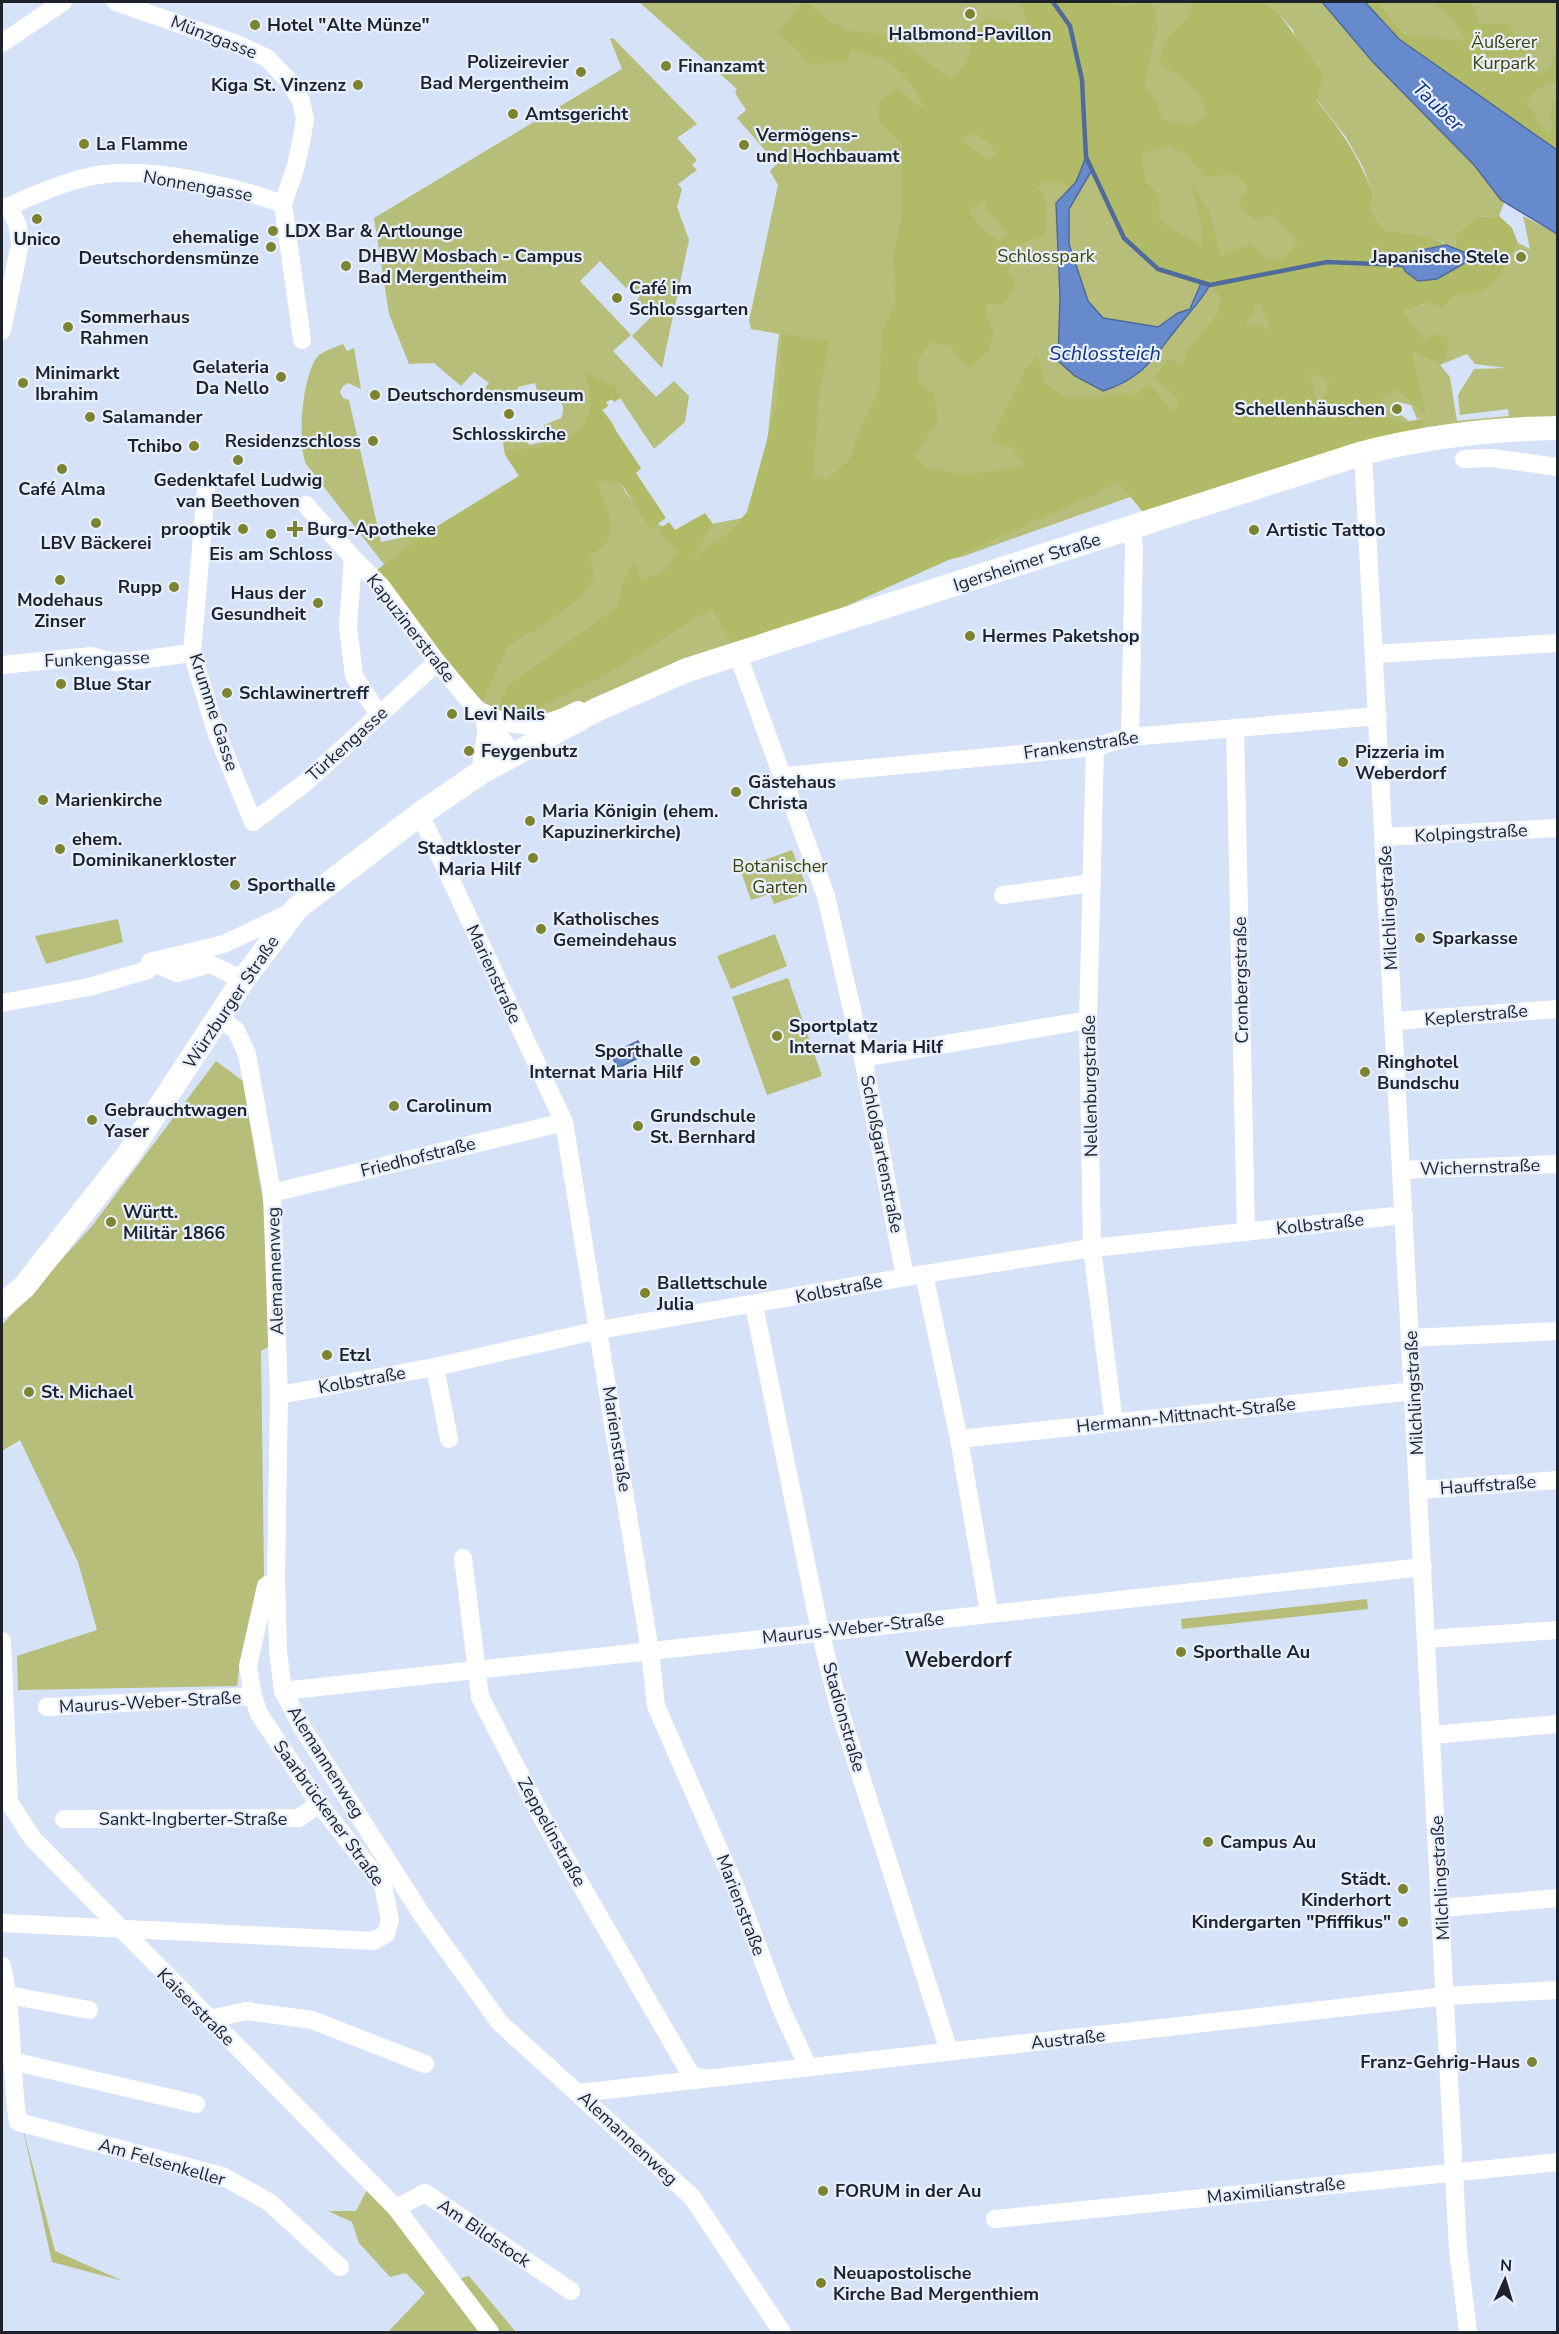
<svg xmlns="http://www.w3.org/2000/svg" width="1559" height="2334" font-family="'Nunito Sans',sans-serif">
<style>
.green{fill:#b6be79;fill-rule:evenodd}
.forest{fill:#b1ba66;fill-rule:evenodd}
.water{fill:#668acc;stroke:#506b9b;stroke-width:1.5}
.lines{fill:none;stroke-linecap:round;stroke-linejoin:round}
.stream{stroke:#506b9b;stroke-width:4.5}
.street{stroke:#fff;stroke-width:18}
.secondary{stroke:#fff;stroke-width:24}
.poi-dot{fill:#7d842f;stroke:#e8effc;stroke-width:2}
.labels{text-anchor:middle;dominant-baseline:central;stroke-width:4.5;stroke-linejoin:round;paint-order:stroke}
.poi-label{font-size:18px;font-weight:bold;fill:#1e222a;stroke:#e8effc;text-anchor:start}
.street-label{font-size:18px;fill:#1e222a;stroke:#e8effc}
.park-label{font-size:18px;fill:#3f4300;stroke:#e8effc}
.water-label{font-size:20px;font-style:italic;fill:#0d3482;stroke:#e8effc}
.quarter-label{font-size:21px;font-weight:bold;fill:#1e222a;stroke:#e8effc}
</style>
<rect width="100%" height="100%" fill="#d6e2f7"/>
<!-- green -->
<g class="green">
<path d="M639,2H1245L1424,413L1413,352L1440,365L1404,312L1427,303L1444,309L1454,296C1492,295 1503,274 1518,243L1530,249L1523,216L1557,234V428L1415,440L1425,418L1417,419L1411,405L1398,402L1391,405L1390,412L1396,416L1401,415L1409,421H1393L1381,414V408L964,556L744,611L738,655L570,714L515,720L615,669L499,703L496,710L482,701L386,567L306,464C297,444 302,374 318,356C324,351 336,347 343,344L347,351L354,348L361,389L348,383L343,386L340,392L343,398L349,400L381,542L428,532L519,476L505,455L502,437L526,432L529,445L546,441L544,425L561,418C565,409 564,403 555,397L539,399L535,383L518,387L516,399L494,404L495,397L485,388L489,383L474,372L461,386L434,363L409,364L389,314L374,218L622,69L610,39L613,38L697,124L677,138L697,160L692,165L697,170L678,184L682,189L677,207L689,240L662,368L632,336L652,316L637,300L640,296L629,285L626,288L600,261L580,281L631,335L613,351L656,397L674,381L689,396L685,422L654,449L620,398L614,402L612,399L606,402L608,406L602,410C628,438 614,449 621,481C626,503 653,518 669,532L759,515L779,334L751,329L749,321L778,185L770,171L777,164L737,118L746,110L735,93L737,89ZM1467,354L1475,364L1506,368L1474,369L1458,395L1460,415L1508,409L1509,416L1457,421L1450,377L1440,365Z"/>
<polygon points="1263,2 1322,2 1372,61 1475,166 1504,203 1499,216 1476,217 1456,234 1455,249 1430,236 1384,230 1370,209 1374,197 1363,167 1346,137 1317,100 1293,30 1279,14"/>
<polygon points="1365,2 1557,2 1557,150 1458,82"/>
<polygon points="792,850 809,892 774,904 770,894 751,900 740,869"/>
<polygon points="118,919 123,942 46,964 35,936"/>
<polygon points="775,934 787,966 731,989 717,956"/>
<polygon points="788,978 822,1076 767,1095 732,997"/>
<polygon points="216,1061 243,1081 266,1219 268,1347 261,1351 264,1575 240,1662 237,1686 18,1690 17,1656 97,1630 78,1562 20,1440 2,1451 2,1325 92,1226"/>
<polygon points="1367,1599 1368,1609 1182,1629 1181,1619"/>
<polygon points="22,2125 55,2251 123,2281 52,2262"/>
<polygon points="371,2182 451,2281 469,2276 516,2332 388,2332 425,2293 406,2273 390,2277 359,2243 352,2222 328,2211 356,2211"/>
</g>
<!-- forest -->
<g class="forest">
<path d="M803,2H807L830,22L850,31L893,35L951,80C969,60 974,55 967,28L977,27L986,17L1027,27L1021,2H1100L1124,6L1149,2L1156,10L1157,28L1144,85L1156,101L1162,119L1189,125L1207,116C1199,87 1185,79 1160,64C1164,42 1170,32 1188,18L1192,2H1263L1279,14L1323,74L1317,101C1343,133 1360,158 1374,197L1370,209L1384,230L1430,236L1446,245L1397,254L1405,271L1418,281C1445,277 1451,276 1464,252L1455,249L1456,234L1476,217L1499,216L1512,228L1518,243C1501,277 1495,295 1454,296L1444,309L1427,303L1404,312L1425,341L1435,334L1449,337L1446,355L1440,365L1413,352L1425,414L1396,389L1382,399L1381,414C1397,424 1408,422 1426,418L1415,440L1151,522L1119,483L738,655L712,608L609,673L515,720L496,710L509,685L618,606L621,587L634,560L641,582L667,568L678,551L660,533V528L669,522L675,530L705,513L713,524L694,557L730,532L747,512L777,404L782,334L829,341L820,389L813,474L827,480L850,459L860,428L879,390L882,332L896,303L893,257L902,215V144L878,121L879,102L896,88L928,112C905,73 898,60 851,50L848,62L807,64L798,50L777,33ZM973,133L987,141L996,153L990,161L960,139ZM1170,145L1189,157L1204,177L1236,174L1248,188L1239,203L1245,213L1256,220L1272,214L1298,241L1284,260L1267,258L1251,244L1221,256L1209,212L1190,178C1194,201 1204,223 1202,246L1170,228L1159,217L1160,196L1145,181L1142,154ZM1086,157L1124,238L1158,269L1210,285L1221,297C1221,325 1185,339 1183,366L1168,358L1153,380L1164,386L1180,402L1174,412L1149,384L1134,396L1110,393L1099,398H1066L1045,383L1037,355L1023,374L990,440L1014,449L1025,466L965,475L925,467L914,456L937,423L935,394L919,384C913,365 919,356 932,342L950,345L960,360L971,368L988,351L994,334L986,317L987,304H1004L1016,285L1007,270L1016,259L1014,246L1045,235V194L1036,188L1044,182L1065,183L1069,190L1076,182ZM986,199L985,208L1007,233L1001,242L981,228L968,210ZM1260,302L1269,329L1246,323L1253,314L1255,303ZM1311,374L1329,382L1325,395L1318,404L1313,390Z"/>
<path d="M1365,2H1377L1404,35L1466,41L1456,24L1435,2H1469L1476,9L1478,24L1509,23C1515,41 1527,43 1544,46L1508,61L1542,75L1549,69L1557,48V81L1539,88L1526,102L1547,134L1555,129L1549,118L1554,99L1557,100V150L1399,39Z"/>
<path d="M586,373L616,387L620,398L614,402L612,399L606,402L608,406L602,410L641,468L636,473L666,518L650,529L621,483L596,480L611,520L607,542L590,557L594,578L582,596L549,621L508,646L482,701L443,659L374,572L428,532L519,476L504,450C538,448 587,446 591,402C591,393 587,382 586,373Z"/>
</g>
<!-- water -->
<g class="water">
<polygon points="1322,2 1365,2 1399,39 1557,150 1557,234 1501,200 1475,166 1372,61"/>
<path d="M1086,157L1092,170L1069,209V244L1088,301L1103,318L1158,327L1178,313L1190,309L1201,283L1210,285C1201,301 1193,308 1182,322C1155,354 1147,377 1103,391L1075,376L1058,361L1060,297L1056,203L1076,182Z"/>
<polygon points="1446,245 1464,252 1465,263 1437,279 1418,281 1405,271 1397,255"/>
<polygon points="638,1041 644,1055 618,1068 611,1054"/>
</g>
<g class="lines">
<!-- stream -->
<polyline class="stream" points="1053,2 1070,26 1082,80 1086,157 1124,238 1158,269 1210,285 1327,262 1402,265"/>
<!-- street -->
<g class="street">
<polyline points="116,2 237,44 267,58 288,80 301,101 305,119 302,137 296,166 283,204 302,340"/>
<polyline points="2,43 63,2"/>
<path d="M9,206C40,193 72,178 105,174C158,168 233,186 283,204"/>
<polyline points="2,331 20,244 18,226 9,206"/>
<polyline points="1363,453 1458,2249 1468,2332"/>
<polyline points="1464,459 1492,458 1558,467"/>
<polyline points="206,490 192,653 217,734 253,822 306,782 437,662"/>
<polyline points="306,505 353,558 381,586 437,662 513,753"/>
<polyline points="353,558 348,627 354,676 379,715"/>
<polyline points="1375,654 1558,643"/>
<polyline points="738,655 826,896 863,1058 905,1277"/>
<polyline points="2,665 92,656 112,662 131,661 192,653"/>
<path d="M485,713C516,732 547,727 578,710"/>
<polyline points="1235,728 1246,1232"/>
<polyline points="1130,737 1134,546 1131,528"/>
<polyline points="1095,747 1088,1020 1092,1248 1114,1423"/>
<polyline points="480,773 486,734 485,718"/>
<polyline points="784,776 1095,747 1130,737 1378,716"/>
<polyline points="420,814 564,1122 650,1651 656,1706 735,1886 780,2006 808,2067"/>
<polyline points="1384,837 1558,828"/>
<polyline points="1003,895 1092,883"/>
<polyline points="150,962 224,944 293,911"/>
<polyline points="2,1003 89,987 148,970 152,962 177,973 210,964 243,980"/>
<polyline points="218,1018 236,1030 247,1054 272,1193 279,1395 276,1580 278,1651 283,1691 302,1727 422,1915 500,2023 692,2197 782,2332"/>
<polyline points="1394,1021 1558,1009"/>
<polyline points="863,1058 1088,1020"/>
<polyline points="1402,1170 1558,1164"/>
<polyline points="272,1193 564,1122"/>
<polyline points="924,1274 959,1439 989,1612"/>
<polyline points="754,1305 820,1631 839,1708 949,2051"/>
<polyline points="1411,1338 1558,1331"/>
<polyline points="435,1367 449,1439"/>
<polyline points="279,1395 435,1367 599,1330 924,1274 1092,1248 1404,1215"/>
<polyline points="959,1439 1414,1391"/>
<polyline points="1419,1490 1558,1480"/>
<polyline points="463,1558 480,1697 545,1823 691,2075 703,2078"/>
<polyline points="1427,1639 1558,1630"/>
<polyline points="2,1641 9,1802 33,1839 396,2208 490,2332"/>
<polyline points="283,1691 1423,1567"/>
<polyline points="47,1707 253,1696"/>
<polyline points="1432,1735 1558,1724"/>
<polyline points="64,1819 299,1818 319,1804"/>
<polyline points="1441,1908 1558,1898"/>
<polyline points="2,1923 373,1941 386,1934 390,1920 383,1885 319,1804 259,1714 253,1696 248,1666 266,1586 276,1580"/>
<path d="M2,1966C14,2017 10,2070 18,2122L222,2176L269,2202L340,2267"/>
<polyline points="8,1995 89,2010"/>
<polyline points="209,2019 247,2011 312,2020 425,2064"/>
<polyline points="12,2061 196,2104"/>
<polyline points="579,2093 1446,1996 1558,1990"/>
<polyline points="396,2208 425,2193 571,2291"/>
<polyline points="995,2219 1558,2162"/>
</g>
<!-- secondary -->
<path class="secondary" d="M2,1306L24,1287L128,1155L243,980L297,908L420,814L480,773L596,710L687,670L1363,453C1428,436 1490,429 1558,428"/>
</g>
<!-- markers -->
<g class="poi-dot">
<circle cx="970" cy="14" r="6"/>
<circle cx="255" cy="25" r="6"/>
<circle cx="666" cy="66" r="6"/>
<circle cx="581" cy="72" r="6"/>
<circle cx="358" cy="85" r="6"/>
<circle cx="513" cy="114" r="6"/>
<circle cx="84" cy="144" r="6"/>
<circle cx="744" cy="145" r="6"/>
<circle cx="37" cy="219" r="6"/>
<circle cx="273" cy="231" r="6"/>
<circle cx="271" cy="247" r="6"/>
<circle cx="1521" cy="257" r="6"/>
<circle cx="346" cy="266" r="6"/>
<circle cx="617" cy="298" r="6"/>
<circle cx="68" cy="327" r="6"/>
<circle cx="281" cy="377" r="6"/>
<circle cx="23" cy="383" r="6"/>
<circle cx="375" cy="395" r="6"/>
<circle cx="1397" cy="409" r="6"/>
<circle cx="509" cy="414" r="6"/>
<circle cx="90" cy="417" r="6"/>
<circle cx="373" cy="441" r="6"/>
<circle cx="194" cy="446" r="6"/>
<circle cx="238" cy="460" r="6"/>
<circle cx="62" cy="469" r="6"/>
<circle cx="96" cy="523" r="6"/>
<circle cx="243" cy="529" r="6"/>
<path d="M292 520h6v6h6v6h-6v6h-6v-6h-6v-6h6z"/>
<circle cx="1254" cy="530" r="6"/>
<circle cx="271" cy="534" r="6"/>
<circle cx="60" cy="580" r="6"/>
<circle cx="174" cy="587" r="6"/>
<circle cx="318" cy="603" r="6"/>
<circle cx="970" cy="636" r="6"/>
<circle cx="61" cy="684" r="6"/>
<circle cx="227" cy="693" r="6"/>
<circle cx="452" cy="714" r="6"/>
<circle cx="469" cy="751" r="6"/>
<circle cx="1343" cy="762" r="6"/>
<circle cx="736" cy="792" r="6"/>
<circle cx="43" cy="800" r="6"/>
<circle cx="530" cy="821" r="6"/>
<circle cx="60" cy="849" r="6"/>
<circle cx="533" cy="858" r="6"/>
<circle cx="235" cy="885" r="6"/>
<circle cx="541" cy="929" r="6"/>
<circle cx="1420" cy="938" r="6"/>
<circle cx="777" cy="1036" r="6"/>
<circle cx="695" cy="1061" r="6"/>
<circle cx="1365" cy="1072" r="6"/>
<circle cx="394" cy="1106" r="6"/>
<circle cx="92" cy="1120" r="6"/>
<circle cx="638" cy="1126" r="6"/>
<circle cx="111" cy="1222" r="6"/>
<circle cx="645" cy="1293" r="6"/>
<circle cx="327" cy="1355" r="6"/>
<circle cx="29" cy="1392" r="6"/>
<circle cx="1181" cy="1652" r="6"/>
<circle cx="1208" cy="1842" r="6"/>
<circle cx="1403" cy="1889" r="6"/>
<circle cx="1403" cy="1922" r="6"/>
<circle cx="1532" cy="2062" r="6"/>
<circle cx="823" cy="2191" r="6"/>
<circle cx="821" cy="2283" r="6"/>
</g>
<g class="labels">
<!-- poi labels -->
<g class="poi-label">
<text x="267" y="25">Hotel "Alte Münze"</text>
<text x="970" y="34" text-anchor="middle">Halbmond-Pavillon</text>
<text x="569" y="62" text-anchor="end">Polizeirevier<tspan x="569" dy="21">Bad Mergentheim</tspan></text>
<text x="678" y="66">Finanzamt</text>
<text x="346" y="85" text-anchor="end">Kiga St. Vinzenz</text>
<text x="525" y="114">Amtsgericht</text>
<text x="756" y="135">Vermögens-<tspan x="756" dy="21">und Hochbauamt</tspan></text>
<text x="96" y="144">La Flamme</text>
<text x="285" y="231">LDX Bar &amp; Artlounge</text>
<text x="259" y="237" text-anchor="end">ehemalige<tspan x="259" dy="21">Deutschordensmünze</tspan></text>
<text x="37" y="239" text-anchor="middle">Unico</text>
<text x="358" y="256">DHBW Mosbach - Campus<tspan x="358" dy="21">Bad Mergentheim</tspan></text>
<text x="1509" y="257" text-anchor="end">Japanische Stele</text>
<text x="629" y="288">Café im<tspan x="629" dy="21">Schlossgarten</tspan></text>
<text x="80" y="317">Sommerhaus<tspan x="80" dy="21">Rahmen</tspan></text>
<text x="269" y="367" text-anchor="end">Gelateria<tspan x="269" dy="21">Da Nello</tspan></text>
<text x="35" y="373">Minimarkt<tspan x="35" dy="21">Ibrahim</tspan></text>
<text x="387" y="395">Deutschordensmuseum</text>
<text x="1385" y="409" text-anchor="end">Schellenhäuschen</text>
<text x="102" y="417">Salamander</text>
<text x="509" y="434" text-anchor="middle">Schlosskirche</text>
<text x="361" y="441" text-anchor="end">Residenzschloss</text>
<text x="182" y="446" text-anchor="end">Tchibo</text>
<text x="238" y="480" text-anchor="middle">Gedenktafel Ludwig<tspan x="238" dy="21">van Beethoven</tspan></text>
<text x="62" y="489" text-anchor="middle">Café Alma</text>
<text x="231" y="529" text-anchor="end">prooptik</text>
<text x="307" y="529">Burg-Apotheke</text>
<text x="1266" y="530">Artistic Tattoo</text>
<text x="96" y="543" text-anchor="middle">LBV Bäckerei</text>
<text x="271" y="554" text-anchor="middle">Eis am Schloss</text>
<text x="162" y="587" text-anchor="end">Rupp</text>
<text x="306" y="593" text-anchor="end">Haus der<tspan x="306" dy="21">Gesundheit</tspan></text>
<text x="60" y="600" text-anchor="middle">Modehaus<tspan x="60" dy="21">Zinser</tspan></text>
<text x="982" y="636">Hermes Paketshop</text>
<text x="73" y="684">Blue Star</text>
<text x="239" y="693">Schlawinertreff</text>
<text x="464" y="714">Levi Nails</text>
<text x="481" y="751">Feygenbutz</text>
<text x="1355" y="752">Pizzeria im<tspan x="1355" dy="21">Weberdorf</tspan></text>
<text x="748" y="782">Gästehaus<tspan x="748" dy="21">Christa</tspan></text>
<text x="55" y="800">Marienkirche</text>
<text x="542" y="811">Maria Königin (ehem.<tspan x="542" dy="21">Kapuzinerkirche)</tspan></text>
<text x="72" y="839">ehem.<tspan x="72" dy="21">Dominikanerkloster</tspan></text>
<text x="521" y="848" text-anchor="end">Stadtkloster<tspan x="521" dy="21">Maria Hilf</tspan></text>
<text x="247" y="885">Sporthalle</text>
<text x="553" y="919">Katholisches<tspan x="553" dy="21">Gemeindehaus</tspan></text>
<text x="1432" y="938">Sparkasse</text>
<text x="789" y="1026">Sportplatz<tspan x="789" dy="21">Internat Maria Hilf</tspan></text>
<text x="683" y="1051" text-anchor="end">Sporthalle<tspan x="683" dy="21">Internat Maria Hilf</tspan></text>
<text x="1377" y="1062">Ringhotel<tspan x="1377" dy="21">Bundschu</tspan></text>
<text x="406" y="1106">Carolinum</text>
<text x="104" y="1110">Gebrauchtwagen<tspan x="104" dy="21">Yaser</tspan></text>
<text x="650" y="1116">Grundschule<tspan x="650" dy="21">St. Bernhard</tspan></text>
<text x="123" y="1212">Württ.<tspan x="123" dy="21">Militär 1866</tspan></text>
<text x="657" y="1283">Ballettschule<tspan x="657" dy="21">Julia</tspan></text>
<text x="339" y="1355">Etzl</text>
<text x="41" y="1392">St. Michael</text>
<text x="1193" y="1652">Sporthalle Au</text>
<text x="1220" y="1842">Campus Au</text>
<text x="1391" y="1879" text-anchor="end">Städt.<tspan x="1391" dy="21">Kinderhort</tspan></text>
<text x="1391" y="1922" text-anchor="end">Kindergarten "Pfiffikus"</text>
<text x="1520" y="2062" text-anchor="end">Franz-Gehrig-Haus</text>
<text x="835" y="2191">FORUM in der Au</text>
<text x="833" y="2273">Neuapostolische<tspan x="833" dy="21">Kirche Bad Mergenthiem</tspan></text>
</g>
<!-- street labels -->
<g class="street-label">
<text transform="translate(214 37) rotate(21)">Münzgasse</text>
<text transform="translate(198 186) rotate(10)">Nonnengasse</text>
<text transform="translate(1027 562) rotate(-18)">Igersheimer Straße</text>
<text transform="translate(411 628) rotate(52)">Kapuzinerstraße</text>
<text transform="translate(97 659) rotate(-2)">Funkengasse</text>
<text transform="translate(214 712) rotate(72)">Krumme Gasse</text>
<text transform="translate(347 744) rotate(-42)">Türkengasse</text>
<text transform="translate(1081 745) rotate(-8)">Frankenstraße</text>
<text transform="translate(1471 833) rotate(-3)">Kolpingstraße</text>
<text transform="translate(1388 908) rotate(-93)">Milchlingstraße</text>
<text transform="translate(494 974) rotate(65)">Marienstraße</text>
<text transform="translate(1241 980) rotate(-91)">Cronbergstraße</text>
<text transform="translate(231 1002) rotate(-56)">Würzburger Straße</text>
<text transform="translate(1476 1015) rotate(-5)">Keplerstraße</text>
<text transform="translate(1090 1086) rotate(-91)">Nellenburgstraße</text>
<text transform="translate(882 1154) rotate(79)">Schloßgartenstraße</text>
<text transform="translate(418 1157) rotate(-14)">Friedhofstraße</text>
<text transform="translate(1480 1167) rotate(-2)">Wichernstraße</text>
<text transform="translate(1320 1224) rotate(-6)">Kolbstraße</text>
<text transform="translate(275 1271) rotate(-92)">Alemannenweg</text>
<text transform="translate(839 1289) rotate(-11)">Kolbstraße</text>
<text transform="translate(362 1380) rotate(-10)">Kolbstraße</text>
<text transform="translate(1414 1393) rotate(-93)">Milchlingstraße</text>
<text transform="translate(1186 1415) rotate(-6)">Hermann-Mittnacht-Straße</text>
<text transform="translate(617 1439) rotate(81)">Marienstraße</text>
<text transform="translate(1488 1485) rotate(-4)">Hauffstraße</text>
<text transform="translate(853 1628) rotate(-6)">Maurus-Weber-Straße</text>
<text transform="translate(150 1702) rotate(-3)">Maurus-Weber-Straße</text>
<text transform="translate(844 1717) rotate(74)">Stadionstraße</text>
<text transform="translate(326 1762) rotate(58)">Alemannenweg</text>
<text transform="translate(329 1813) rotate(54)">Saarbrückener Straße</text>
<text x="193" y="1819">Sankt-Ingberter-Straße</text>
<text transform="translate(552 1832) rotate(61)">Zeppelinstraße</text>
<text transform="translate(1440 1878) rotate(-93)">Milchlingstraße</text>
<text transform="translate(741 1905) rotate(69)">Marienstraße</text>
<text transform="translate(196 2007) rotate(45)">Kaiserstraße</text>
<text transform="translate(1068 2039) rotate(-6)">Austraße</text>
<text transform="translate(628 2138) rotate(43)">Alemannenweg</text>
<text transform="translate(162 2162) rotate(16)">Am Felsenkeller</text>
<text transform="translate(1276 2190) rotate(-6)">Maximilianstraße</text>
<text transform="translate(484 2233) rotate(34)">Am Bildstock</text>
</g>
<!-- park labels -->
<g class="park-label">
<text x="1504" y="42">Äußerer<tspan x="1504" dy="21">Kurpark</tspan></text>
<text x="1046" y="256">Schlosspark</text>
<text x="780" y="866">Botanischer<tspan x="780" dy="21">Garten</tspan></text>
</g>
<!-- water labels -->
<g class="water-label">
<text transform="translate(1438 106) rotate(44)">Tauber</text>
<text x="1105" y="353">Schlossteich</text>
</g>
<!-- quarter labels -->
<g class="quarter-label">
<text x="958" y="1660">Weberdorf</text>
</g>
</g>
<!-- border -->
<rect width="1559" height="2334" fill="none" stroke="#1e222a" stroke-width="6"/>
<!-- north arrow -->
<g transform="translate(1505 2280) rotate(4)" stroke="#e8effc" stroke-width="4.5" paint-order="stroke">
<path d="M0-4.5L10 22L0 15L-10 22Z" fill="#1e222a"/>
<text y="-9" font-size="16" font-weight="bold" text-anchor="middle" fill="#1e222a">N</text>
</g>
</svg>
